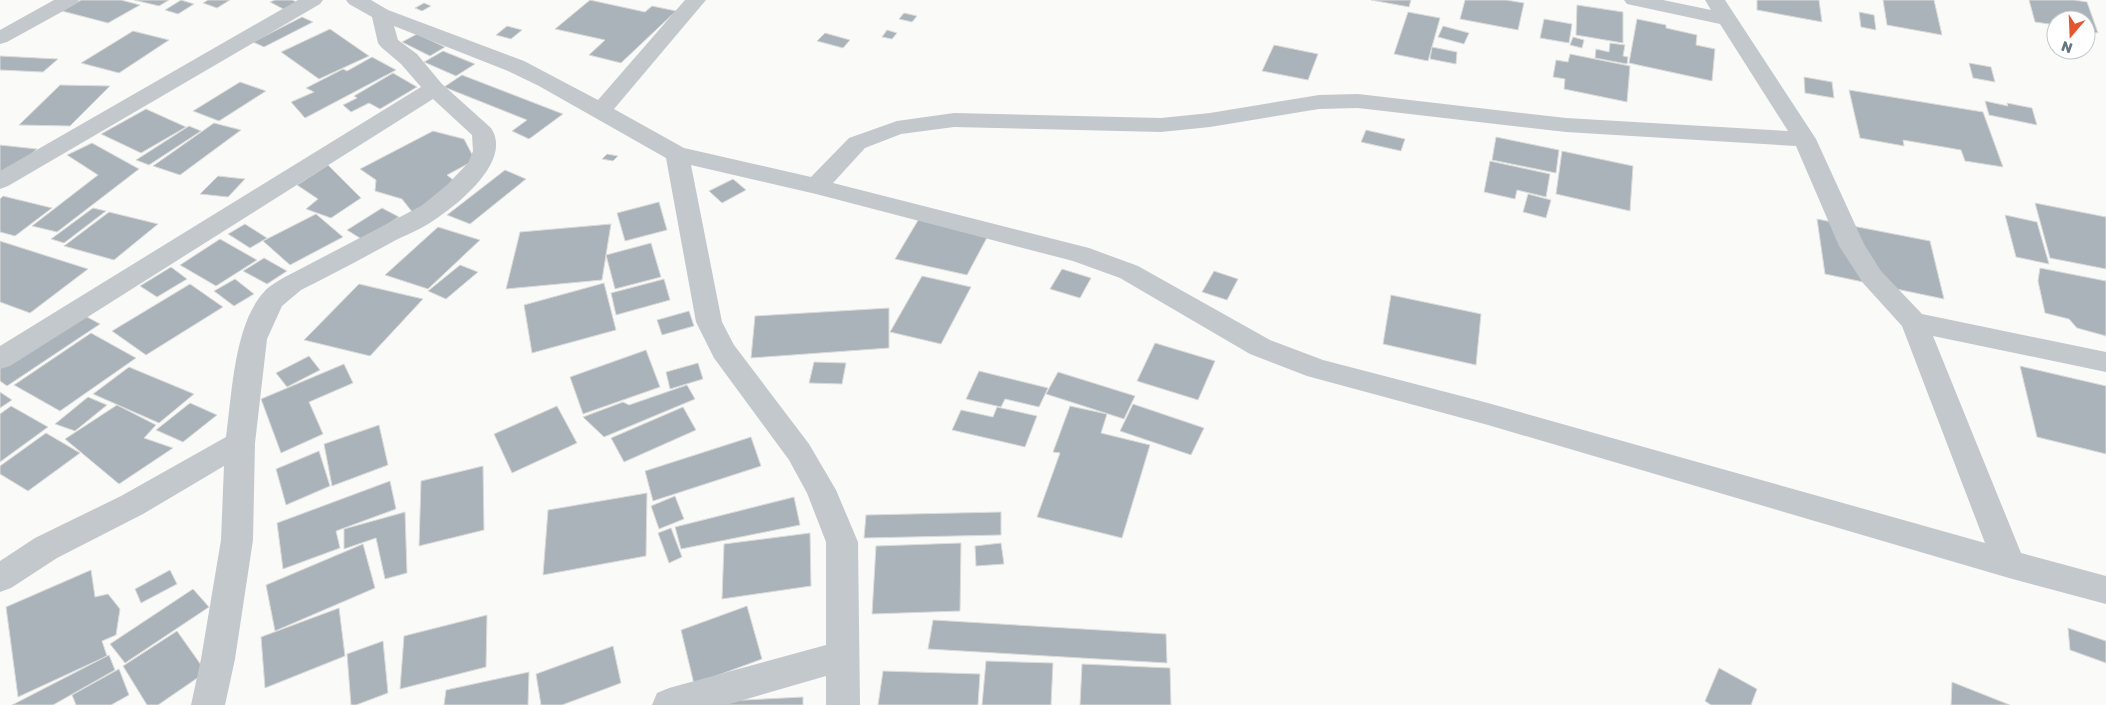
<svg xmlns="http://www.w3.org/2000/svg" width="2106" height="705" font-family="'Golos Text',sans-serif">
<style>
.building{fill:#aab3b9;stroke:#dcdcda}
.lines{fill:none;stroke-linecap:round;stroke-linejoin:round}
.minor{fill:#c3c8cc;fill-rule:evenodd}
</style>
<rect width="100%" height="100%" fill="#fafaf8"/>
<!-- building -->
<g class="building">
<polygon points="81,0 121,0 140,5 108,23 62,11"/>
<polygon points="134,0 169,0 159,6"/>
<polygon points="181,0 194,4 178,14 165,10"/>
<polygon points="208,0 230,0 217,8 203,3"/>
<polygon points="275,0 292,0 299,3 285,10 270,2"/>
<polygon points="590,0 645,12 652,6 676,11 621,63 589,55 605,40 555,29"/>
<polygon points="1371,0 1411,0 1409,7"/>
<polygon points="1465,0 1506,0 1524,3 1518,30 1460,19"/>
<polygon points="1757,0 1819,0 1822,22 1757,10"/>
<polygon points="1883,0 1934,0 1942,35 1887,25"/>
<polygon points="2029,0 2074,0 2087,2 2098,33 2086,31 2086,20 2056,20 2056,25 2035,22"/>
<polygon points="424,3 431,6 422,11 415,8"/>
<polygon points="1577,5 1623,12 1623,43 1576,35"/>
<polygon points="1408,12 1440,18 1428,61 1394,54"/>
<polygon points="1859,12 1874,15 1876,30 1861,27"/>
<polygon points="904,13 917,16 912,22 899,19"/>
<polygon points="302,17 313,22 264,47 253,42"/>
<polygon points="1544,19 1572,24 1569,43 1540,38"/>
<polygon points="1637,19 1666,25 1666,28 1697,35 1696,45 1715,49 1712,81 1629,63"/>
<polygon points="507,26 522,30 511,39 496,35"/>
<polygon points="1443,26 1469,33 1464,44 1438,37"/>
<polygon points="330,29 369,56 319,79 281,52"/>
<polygon points="887,30 897,33 892,39 882,37"/>
<polygon points="133,31 169,40 119,73 81,63"/>
<polygon points="825,33 850,40 843,48 817,41"/>
<polygon points="417,34 445,47 430,56 402,42"/>
<polygon points="1573,37 1584,40 1582,48 1570,45"/>
<polygon points="1610,43 1625,45 1623,56 1628,57 1627,64 1595,58 1596,49 1609,52"/>
<polygon points="1274,45 1318,54 1308,80 1262,71"/>
<polygon points="1432,47 1457,52 1456,64 1430,59"/>
<polygon points="443,51 475,64 456,76 424,62"/>
<polygon points="1570,54 1630,66 1627,102 1564,89 1565,79 1553,77 1556,60 1568,62"/>
<polygon points="0,56 58,59 43,72 0,70"/>
<polygon points="372,57 396,70 305,118 291,102 314,92 306,88 343,69 347,71"/>
<polygon points="1969,63 1991,67 1995,82 1973,78"/>
<polygon points="393,73 417,87 380,109 369,103 351,112 343,105 357,98 354,96"/>
<polygon points="462,75 563,114 529,139 512,131 527,120 444,87"/>
<polygon points="1804,77 1832,82 1834,98 1805,93"/>
<polygon points="240,82 266,91 219,121 193,111"/>
<polygon points="60,85 110,86 70,126 19,125"/>
<polygon points="1849,90 1983,112 2003,167 1965,161 1961,150 1903,140 1904,146 1860,138"/>
<polygon points="1985,101 2008,106 2007,103 2032,108 2037,125 1989,115"/>
<polygon points="146,109 186,127 141,153 101,134"/>
<polygon points="214,123 241,130 180,175 153,166"/>
<polygon points="189,126 201,131 149,165 136,160"/>
<polygon points="1366,130 1405,139 1401,151 1361,142"/>
<polygon points="433,131 464,139 475,160 447,175 458,184 413,213 402,199 375,191 376,180 360,169"/>
<polygon points="1496,137 1559,150 1556,173 1492,160"/>
<polygon points="92,143 139,169 57,232 32,226 98,175 67,155"/>
<polygon points="0,145 37,149 0,181"/>
<polygon points="1562,151 1633,166 1630,211 1556,194"/>
<polygon points="607,154 618,156 613,161 602,159"/>
<polygon points="1490,161 1550,174 1546,197 1517,190 1515,199 1484,192"/>
<polygon points="328,165 361,198 331,218 306,209 318,199 297,185"/>
<polygon points="505,170 526,179 470,224 447,215"/>
<polygon points="218,176 245,179 228,197 200,194"/>
<polygon points="733,179 746,190 722,203 709,191"/>
<polygon points="1528,194 1551,200 1546,218 1523,212"/>
<polygon points="3,196 52,208 15,236 0,232 0,199"/>
<polygon points="659,202 667,230 625,241 617,213"/>
<polygon points="2035,203 2106,217 2106,269 2050,258"/>
<polygon points="93,208 106,211 64,243 51,239"/>
<polygon points="382,208 399,217 363,240 347,230"/>
<polygon points="109,212 158,224 114,260 64,246"/>
<polygon points="316,214 343,237 290,265 263,241"/>
<polygon points="2005,215 2037,222 2049,264 2016,257"/>
<polygon points="920,217 990,232 967,275 895,259"/>
<polygon points="1817,219 1930,241 1944,299 1825,274"/>
<polygon points="245,224 267,238 250,248 228,234"/>
<polygon points="611,224 602,280 506,289 520,232"/>
<polygon points="438,227 480,240 428,289 385,275"/>
<polygon points="220,239 257,260 216,286 180,265"/>
<polygon points="0,241 88,269 30,313 0,302"/>
<polygon points="651,243 661,277 615,289 606,255"/>
<polygon points="264,258 287,271 267,284 243,271"/>
<polygon points="460,265 478,272 446,299 428,291"/>
<polygon points="171,267 187,279 157,297 140,286"/>
<polygon points="2040,268 2106,281 2106,336 2077,328 2069,319 2045,313 2038,281"/>
<polygon points="1062,269 1091,278 1080,298 1050,289"/>
<polygon points="1214,271 1238,279 1227,300 1202,292"/>
<polygon points="922,276 971,287 941,344 890,332"/>
<polygon points="235,279 254,294 234,306 214,291"/>
<polygon points="664,279 670,300 616,315 611,293"/>
<polygon points="604,283 616,330 532,353 524,305"/>
<polygon points="190,284 223,307 146,355 112,331"/>
<polygon points="359,284 423,299 370,356 304,340"/>
<polygon points="1391,295 1481,314 1476,365 1383,344"/>
<polygon points="889,308 889,348 751,358 755,316"/>
<polygon points="689,311 694,326 662,335 657,320"/>
<polygon points="78,312 100,324 7,386 0,381 0,363"/>
<polygon points="91,333 136,358 60,411 14,385"/>
<polygon points="1155,343 1215,361 1198,400 1137,381"/>
<polygon points="646,350 660,387 583,414 570,377"/>
<polygon points="309,356 320,370 287,387 276,373"/>
<polygon points="814,362 846,363 842,384 809,383"/>
<polygon points="698,363 703,379 670,389 666,372"/>
<polygon points="344,364 353,383 309,402 323,434 281,453 261,399"/>
<polygon points="2020,366 2106,386 2106,454 2037,437"/>
<polygon points="129,367 194,394 159,423 93,394"/>
<polygon points="979,371 1048,388 1039,407 1005,399 1001,407 966,399"/>
<polygon points="1058,372 1135,396 1124,419 1046,394"/>
<polygon points="687,385 695,399 604,437 583,417 623,402 629,405"/>
<polygon points="0,392 12,400 0,408"/>
<polygon points="88,397 107,405 75,431 55,424"/>
<polygon points="190,403 217,415 183,442 156,430"/>
<polygon points="1133,404 1204,428 1191,455 1120,431"/>
<polygon points="117,405 156,425 144,438 173,448 119,484 65,439"/>
<polygon points="11,406 48,427 0,462 0,414"/>
<polygon points="557,406 577,443 512,473 494,434"/>
<polygon points="1070,406 1107,414 1101,433 1150,445 1122,538 1037,517 1060,453 1053,452"/>
<polygon points="683,407 696,430 624,462 611,438"/>
<polygon points="997,407 1037,416 1025,447 952,430 961,410 993,417"/>
<polygon points="379,425 388,465 332,486 324,444"/>
<polygon points="46,433 80,453 28,491 0,474 0,466"/>
<polygon points="751,437 761,466 653,501 645,471"/>
<polygon points="319,451 330,486 286,505 276,469"/>
<polygon points="483,466 484,530 419,546 421,481"/>
<polygon points="390,481 396,509 336,531 340,548 283,569 277,523"/>
<polygon points="647,493 646,556 543,575 548,510"/>
<polygon points="675,496 684,519 659,529 651,506"/>
<polygon points="794,497 800,525 681,549 675,527"/>
<polygon points="405,512 407,573 385,579 376,538 344,549 344,529"/>
<polygon points="1001,512 1001,535 864,538 866,515"/>
<polygon points="671,528 682,557 669,563 658,533"/>
<polygon points="810,533 811,586 722,599 724,544"/>
<polygon points="961,543 960,611 872,614 876,546"/>
<polygon points="1001,543 1004,564 976,566 975,546"/>
<polygon points="363,544 375,588 275,631 266,585"/>
<polygon points="91,570 95,597 108,594 120,609 116,635 102,641 107,656 18,697 6,607"/>
<polygon points="170,570 177,584 141,603 135,589"/>
<polygon points="193,589 209,607 125,663 110,644"/>
<polygon points="747,606 762,659 694,684 681,630"/>
<polygon points="339,608 345,656 265,688 261,637"/>
<polygon points="487,615 486,667 400,689 404,636"/>
<polygon points="933,620 1166,634 1167,663 928,649"/>
<polygon points="2068,628 2106,641 2106,663 2070,650"/>
<polygon points="177,631 206,672 158,705 147,705 123,666"/>
<polygon points="383,641 388,693 356,705 351,705 347,654"/>
<polygon points="613,646 621,683 562,705 541,705 536,674"/>
<polygon points="109,655 115,670 53,705 12,705"/>
<polygon points="986,661 1053,663 1051,705 982,705"/>
<polygon points="1082,664 1170,668 1171,705 1080,705"/>
<polygon points="1719,668 1757,689 1751,705 1711,705 1705,701"/>
<polygon points="119,669 129,695 111,705 76,705 72,695"/>
<polygon points="883,671 980,674 978,705 878,705"/>
<polygon points="529,672 528,705 444,705 446,690"/>
<polygon points="1952,682 2010,705 1951,705"/>
<polygon points="803,697 803,705 706,705 706,702"/>
</g>
<g class="lines">
<!-- minor -->
<g class="minor">
<polygon points="54,0 79,0 76,4 7,42 0,44 0,30"/>
<polygon points="298,0 323,0 320,4 8,186 0,189 0,171"/>
<path d="M346,0H371L388,10L524,61L598,100L685,0H706L614,109L684,148L811,177L849,138L897,121L954,113L1161,118L1210,113L1319,95L1358,94L1566,118L1788,131L1720,24L1627,4L1624,0H1663L1711,10L1705,0H1725L1816,139L1864,244L1881,271L1922,314L2106,352V372L1933,336L2021,553L2106,576V604L2009,578L1488,425L1307,376L1250,354L1120,278L1073,261L816,194L691,165L722,322L734,345L809,444L836,490L858,542L860,705H826V676L726,705H652L657,693L669,688L826,645V542L807,493L789,460L714,358L696,322L666,158L539,86L508,71L394,26L398,40L417,54L442,84L491,128C512,159 463,200 440,216C427,226 411,233 396,240C365,257 333,274 301,290L282,306L267,339L255,443L253,540L235,659L225,705H191L201,659L221,540L224,466L143,514L57,558L11,588L0,592V561L35,538L121,496L226,437C232,395 234,324 264,292C269,286 277,282 283,278L421,206L447,185L468,163L473,151L472,135L433,99L10,366L0,369V346L421,87L401,64L381,47L378,43L372,17L349,4ZM1358,108L1566,132L1796,146L1839,246L1863,283L1902,326L1985,543L1488,403L1323,360L1270,340L1138,266L1089,248L833,183L865,148L901,134L954,127L1161,132L1210,127L1319,109Z"/>
</g>
</g>
<!-- north arrow -->
<g transform="translate(2071 35) rotate(199)"><circle r="24" fill="#ffffff" stroke="#c1c8cd"/>
<path d="M0-4L9 19L0 12L-9 19Z" fill="#e4572e"/>
<text y="-8" font-size="14" font-weight="bold" text-anchor="middle" fill="#657683">N</text>
</g>
</svg>
